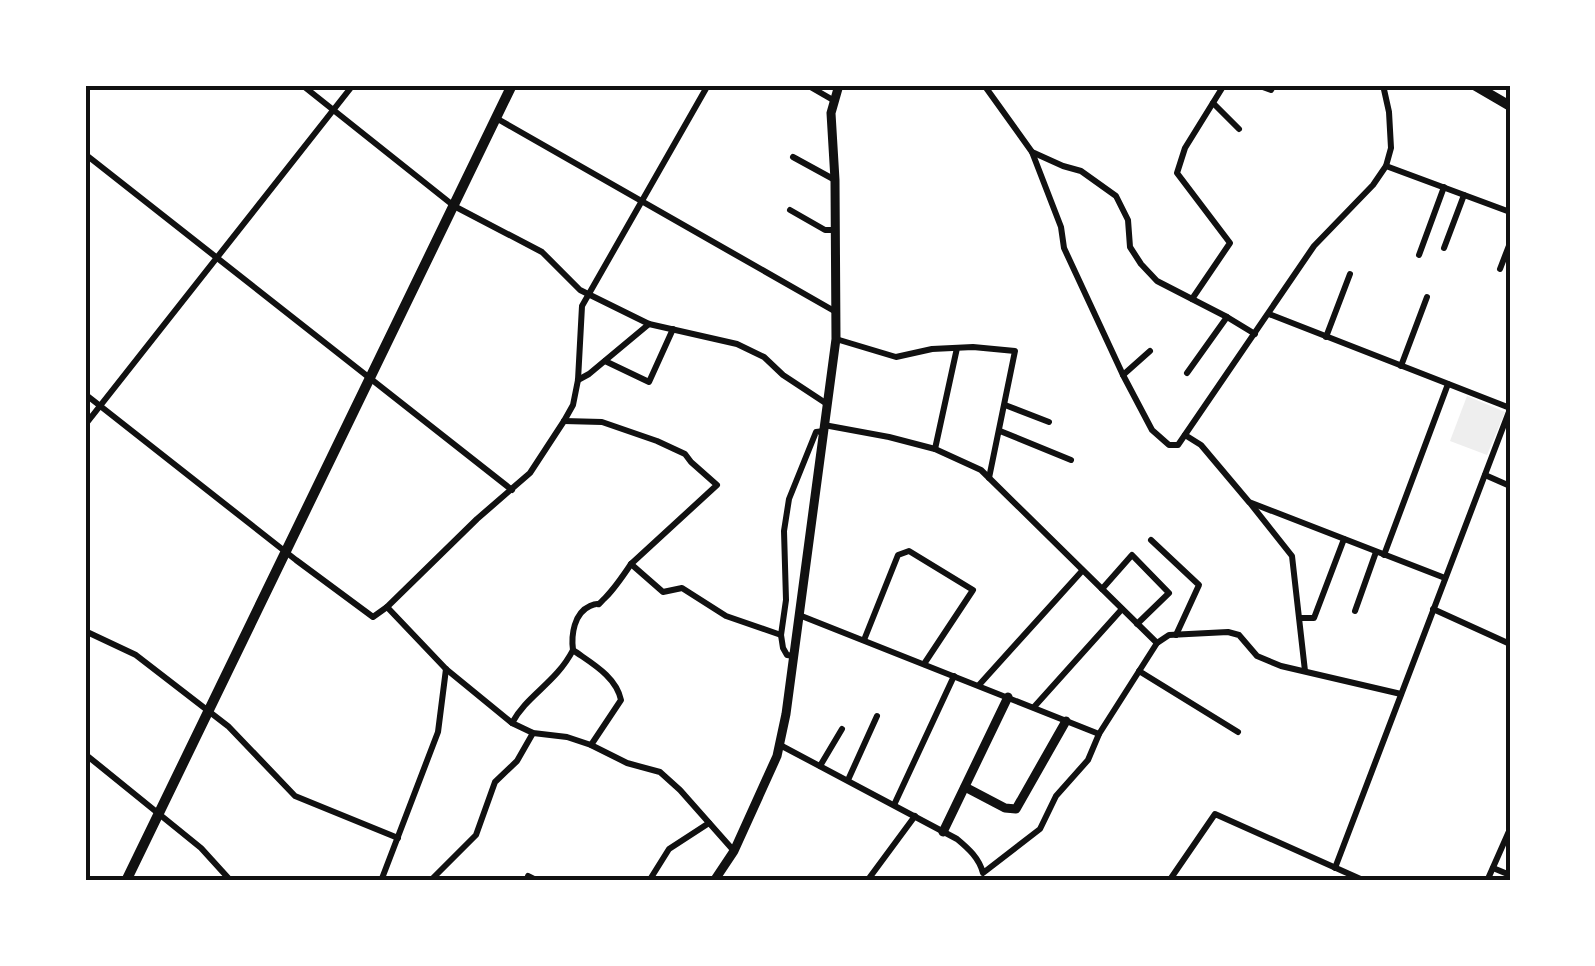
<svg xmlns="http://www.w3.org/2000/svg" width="1595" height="966" font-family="'DejaVu Sans',sans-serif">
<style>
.green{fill:#eee}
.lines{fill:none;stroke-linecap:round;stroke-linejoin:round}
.minor{stroke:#111;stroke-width:6}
.tertiary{stroke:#111;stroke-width:9}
.secondary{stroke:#111;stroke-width:10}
.primary{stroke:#111;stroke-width:10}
.neatline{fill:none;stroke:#111;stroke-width:4}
</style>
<rect width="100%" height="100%" fill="#fff"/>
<!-- green -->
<polygon class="green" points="1467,396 1505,412 1487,455 1450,441"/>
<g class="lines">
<!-- minor -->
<g class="minor">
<polyline points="302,85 454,206 542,252 580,290 649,324 737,344 764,357 783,375 827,404"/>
<polyline points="807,85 833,100"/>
<polyline points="984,85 1032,152 1063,166 1081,171 1116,196 1128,220 1130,247 1141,264 1157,281 1227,317 1255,334"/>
<polyline points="1257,85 1271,90 1274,85"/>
<polyline points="1213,103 1239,129"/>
<polyline points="496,118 836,312"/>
<polyline points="1032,152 1061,227 1064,248 1123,375 1152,430 1169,445 1178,445 1314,246 1373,185 1386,166 1391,148 1389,112 1383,85"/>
<polyline points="85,154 512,490"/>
<polyline points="793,157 835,180"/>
<polyline points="1386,166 1510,212"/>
<polyline points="790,210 825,230 836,230"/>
<polyline points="1444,248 1464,195"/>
<polyline points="1419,255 1444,187"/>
<polyline points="1500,269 1510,243"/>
<polyline points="1192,299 1230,243 1177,173 1185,148 1224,85"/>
<polyline points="1269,314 1510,408"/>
<polyline points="1326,337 1350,274"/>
<polyline points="836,339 896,357 932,349 973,347 1015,351 989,478"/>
<polyline points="605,361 649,382 673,329"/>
<polyline points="1401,366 1427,297"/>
<polyline points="1187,373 1227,317"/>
<polyline points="1123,375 1150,351"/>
<polyline points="578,380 589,374 649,324"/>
<polyline points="85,394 296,560 373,617 387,607 446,669 512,723 533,733 567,737 591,745 627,763 660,772 680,790 734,851"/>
<polyline points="1005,405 1049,422"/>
<polyline points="564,421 602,422 657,441 685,454 691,462 717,485 631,564 663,592 682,588 726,616 781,635"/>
<polyline points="85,425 353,85"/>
<polyline points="824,425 889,437 935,449 981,470 1157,643"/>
<polyline points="1000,431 1071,460"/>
<polyline points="1185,435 1201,445 1249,502 1445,578"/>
<polyline points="935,449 957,348"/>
<polyline points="1485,475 1510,486"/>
<polyline points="1250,503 1292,556 1305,671"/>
<polyline points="1151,540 1199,585 1176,635"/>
<polyline points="1384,555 1448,384"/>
<polyline points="1102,589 1132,555 1169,593 1137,624"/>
<polyline points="387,607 477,519 530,473 564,421 573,405 578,380 582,306 708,85"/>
<polyline points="1433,609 1510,644"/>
<polyline points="1355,611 1376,552"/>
<polyline points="799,615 1099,734 1157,643 1169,635 1228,632 1239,635 1257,656 1281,666 1401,694"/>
<polyline points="1300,618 1314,618 1344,539"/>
<polyline points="85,631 136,655 228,726 295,796 398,838"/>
<polyline points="864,640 898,555 909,551 973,590 924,664"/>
<polyline points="794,656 787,655 783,648 781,635 786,600 784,531 789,499 816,432 824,431"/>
<polyline points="1139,671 1238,732"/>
<polyline points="979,685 1082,571"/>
<polyline points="1034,707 1122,609"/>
<path d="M512,723C527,695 556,683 573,650"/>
<path d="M591,745L621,700C616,676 591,663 573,650C571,635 574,613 590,606C604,600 593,610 605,598C615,588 623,576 631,564"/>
<path d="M780,745L957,839C969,849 979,858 983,873L1040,829L1056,796L1088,760L1099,734"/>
<polyline points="85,754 201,848 231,881"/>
<polyline points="820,766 842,729"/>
<polyline points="848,780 877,716"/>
<polyline points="894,805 954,676"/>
<polyline points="1335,868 1510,409"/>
<polyline points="1493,868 1510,875"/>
<polyline points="528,876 538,881"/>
<polyline points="381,881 438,732 446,669"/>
<polyline points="430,881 476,835 495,782 517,761 533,733"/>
<polyline points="649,881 669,849 709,823"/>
<polyline points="867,881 915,816"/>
<polyline points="1169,881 1215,814 1365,881"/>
<polyline points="1487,881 1510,829"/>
</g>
<!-- tertiary -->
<g class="tertiary">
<polyline points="965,787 1005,808 1016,809 1066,721"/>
<polyline points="943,832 1008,697"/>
<polyline points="714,881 734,851 777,756 786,714 836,339 835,180 831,113 839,85"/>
</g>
<!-- secondary -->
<polyline class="secondary" points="1474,85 1510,106"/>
<!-- primary -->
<polyline class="primary" points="126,881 512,85"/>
</g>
<!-- border -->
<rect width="1595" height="966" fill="none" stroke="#ffffff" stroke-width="175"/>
<rect x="88" y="88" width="1420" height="790" class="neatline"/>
</svg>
